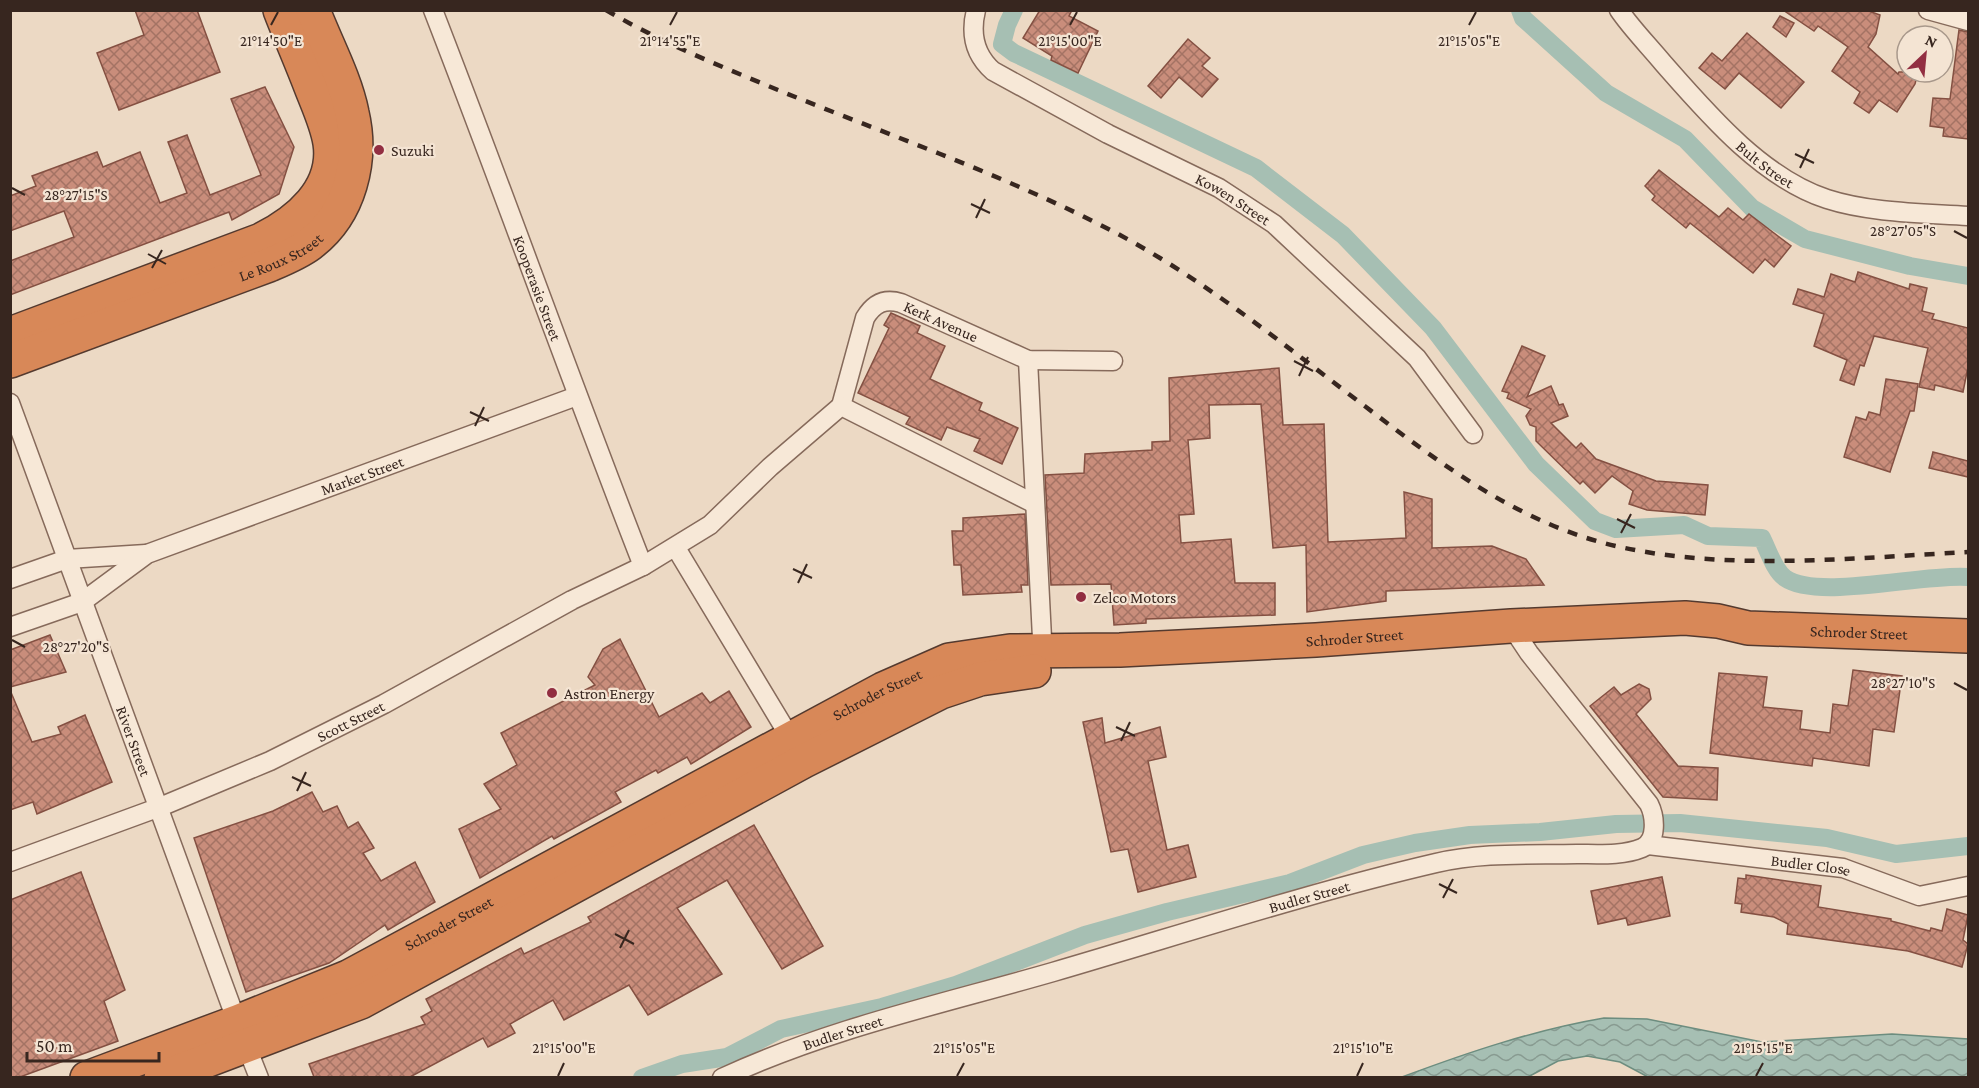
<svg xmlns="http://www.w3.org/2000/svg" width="1979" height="1088" font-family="'Crimson Pro',serif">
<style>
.water{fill:url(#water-waves);stroke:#6d8d7f;stroke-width:1.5}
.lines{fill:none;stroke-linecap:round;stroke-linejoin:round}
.canal{stroke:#a6bfb3;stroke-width:18}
.building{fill:url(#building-cross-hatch);stroke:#845042;stroke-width:1.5}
.street-casing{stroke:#866a5b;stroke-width:21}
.highway-casing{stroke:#543a2f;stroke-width:36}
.street{stroke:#f7e8d7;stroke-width:18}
.highway{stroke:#d88858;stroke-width:33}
.rail{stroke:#37261f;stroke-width:4.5;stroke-dasharray:10 10;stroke-linecap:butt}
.ticks{fill:none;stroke:#37261f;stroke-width:2}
.poi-dot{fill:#922e41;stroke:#f4e4d3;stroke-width:2}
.labels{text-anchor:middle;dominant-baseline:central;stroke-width:4.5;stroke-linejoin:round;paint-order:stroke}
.poi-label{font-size:16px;fill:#37261f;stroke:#f4e4d3;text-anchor:start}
.street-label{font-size:16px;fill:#37261f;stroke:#f4e4d3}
.ticks-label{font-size:15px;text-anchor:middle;fill:#37261f;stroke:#f4e4d3;stroke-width:4.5;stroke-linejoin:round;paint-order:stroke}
</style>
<defs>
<pattern id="water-waves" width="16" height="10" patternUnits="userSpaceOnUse" patternTransform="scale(1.5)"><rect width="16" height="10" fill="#a6bfb3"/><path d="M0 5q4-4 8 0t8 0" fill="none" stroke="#889b91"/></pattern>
<pattern id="building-cross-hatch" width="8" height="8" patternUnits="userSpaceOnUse" patternTransform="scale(1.5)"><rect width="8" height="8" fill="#c98d7b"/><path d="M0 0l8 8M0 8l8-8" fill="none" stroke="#a47364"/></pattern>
</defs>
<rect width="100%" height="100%" fill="#ecd9c4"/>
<!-- water -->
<path class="water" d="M1604,1018L1647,1019L1762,1042L1892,1034L1968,1039V1077H1648L1620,1062L1587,1056L1558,1061L1528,1077H1402C1469,1052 1534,1030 1604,1018Z"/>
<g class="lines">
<!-- canal -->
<g class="canal">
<path d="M1014,10L1007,25L1002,44L1014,53L1256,168L1343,235L1433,328L1536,464L1595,521L1616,529L1684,525L1708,536L1762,538C1768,550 1774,570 1785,578C1818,601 1925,573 1968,577"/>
<polyline points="1520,10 1523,18 1606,93 1685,139 1752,208 1805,239 1910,266 1968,276"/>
<polyline points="642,1078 682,1064 727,1057 781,1029 882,1007 956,985 1085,935 1167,912 1290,883 1363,855 1415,843 1470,835 1540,832 1616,824 1680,823 1827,838 1896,854 1968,846"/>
</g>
</g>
<!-- building -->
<g class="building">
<polygon points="135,10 197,10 220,72 119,110 97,53 144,35"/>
<polygon points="1040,10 1072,10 1069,16 1098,31 1078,73 1051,60 1052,56 1023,38"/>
<polygon points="1783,10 1866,10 1880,15 1876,34 1868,47 1898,74 1899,72 1918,72 1915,84 1897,112 1879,100 1869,113 1854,103 1860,92 1832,71 1848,47 1818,26 1814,31"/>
<polygon points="1780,16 1794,23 1786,37 1773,27"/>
<polygon points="1959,30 1968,32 1968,139 1943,136 1944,128 1930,126 1933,98 1950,99"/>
<polygon points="1747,33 1804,82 1781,108 1739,73 1725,89 1699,68 1712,53 1722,61"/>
<polygon points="1188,39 1210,58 1202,66 1218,79 1202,97 1179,77 1161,98 1148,86"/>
<polygon points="265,87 294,147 279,194 232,220 229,212 10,295 10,261 74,237 64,211 10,231 10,196 36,186 32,176 97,152 103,167 140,152 160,203 187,193 168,142 187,135 210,195 261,175 231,99"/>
<polygon points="1659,170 1719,217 1728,208 1743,220 1749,214 1791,246 1774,267 1765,259 1753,273 1690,223 1686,228 1652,200 1655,196 1645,186"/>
<polygon points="1858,272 1909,289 1910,284 1927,288 1922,311 1934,314 1932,319 1968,328 1968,367 1963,392 1935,385 1934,390 1919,387 1928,348 1874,336 1864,366 1860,365 1854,385 1840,380 1847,360 1814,346 1824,314 1793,304 1798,289 1824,297 1831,274 1855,282"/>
<polygon points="891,313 920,326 917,333 945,346 930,379 982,403 979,410 1018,428 1002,464 974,451 980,439 947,427 941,440 906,424 910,417 858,393 889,328 884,325"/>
<polygon points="1522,346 1545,356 1527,397 1551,386 1559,405 1563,404 1568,416 1551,423 1576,448 1581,443 1596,459 1656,481 1708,485 1705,515 1647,510 1629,504 1633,491 1612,476 1595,493 1583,481 1580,484 1536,441 1536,427 1530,425 1526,416 1531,409 1507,398 1509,393 1502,391"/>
<polygon points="1279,368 1283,425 1324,424 1328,542 1406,538 1404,492 1432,499 1432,548 1492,546 1526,559 1544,585 1386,591 1386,601 1307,612 1306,545 1273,548 1261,404 1209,405 1210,438 1188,440 1194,514 1179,515 1181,543 1231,539 1235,583 1275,583 1275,615 1146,619 1146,623 1114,625 1111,584 1051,585 1045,475 1084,473 1085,454 1152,450 1152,442 1170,441 1169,378"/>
<polygon points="1886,379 1918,384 1914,411 1910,411 1890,472 1844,457 1856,417 1866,420 1869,412 1880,415"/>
<polygon points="1933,452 1968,461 1968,477 1929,468"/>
<polygon points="1025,514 1028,585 1021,585 1022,592 963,595 961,565 954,565 952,531 963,531 963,518"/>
<polygon points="50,635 66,672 10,687 10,650"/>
<polygon points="620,639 659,717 702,693 710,703 729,691 751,727 691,764 687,757 658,773 656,770 615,792 621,802 554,839 552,836 480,878 459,829 501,809 484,784 517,765 501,733 595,685 588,677 603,649"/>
<polygon points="1853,670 1902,676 1894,732 1873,729 1869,766 1813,758 1812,766 1710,753 1719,673 1767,677 1763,707 1802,711 1800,729 1830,733 1833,704 1848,706"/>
<polygon points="1639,684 1649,689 1651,699 1636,714 1678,766 1718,768 1717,800 1663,797 1590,706 1614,687 1621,695"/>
<polygon points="10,690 32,742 61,734 58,727 85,715 112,782 37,814 33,802 10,810"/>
<polygon points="1102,718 1105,743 1160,727 1166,757 1148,761 1167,850 1188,845 1196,877 1138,892 1128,849 1111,852 1083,722"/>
<polygon points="312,792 323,812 337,806 348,828 358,822 374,848 363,853 381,881 415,862 435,902 388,930 385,925 329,963 246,992 194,838 273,811"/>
<polygon points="754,825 823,946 782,969 727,880 677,908 722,974 648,1015 629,985 564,1020 553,1000 510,1024 515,1033 488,1047 483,1038 410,1077 314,1077 309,1064 425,1024 421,1017 432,1011 426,999 521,948 524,954 591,922 588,917"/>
<polygon points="81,872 125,990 104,1001 118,1041 20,1077 10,1077 10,900"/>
<polygon points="1746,875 1821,886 1818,907 1891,919 1891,921 1930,931 1931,928 1942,931 1947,909 1968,915 1963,940 1968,944 1962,967 1908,951 1787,934 1788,924 1774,917 1741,912 1742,904 1735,903 1738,878 1746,879"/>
<polygon points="1662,877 1670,916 1628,925 1626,918 1598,924 1591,891"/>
</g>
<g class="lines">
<!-- street casing -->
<g class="street-casing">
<g id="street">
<path id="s1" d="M433,10C505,195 571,382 643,566"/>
<path id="s2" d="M976,10C970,34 975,55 993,71L1108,134L1219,188L1274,224L1417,358L1473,434"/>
<path id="s3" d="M1619,10C1632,29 1649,46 1663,63C1707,113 1762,178 1827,199C1870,213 1924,213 1968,216"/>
<polyline points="1928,10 1968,21"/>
<polyline points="1028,360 1043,658"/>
<path id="s4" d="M10,403L237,1022L259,1078"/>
<path id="s5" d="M841,406L865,318C874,303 885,298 901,303L1028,360L1113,361"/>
<polyline points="676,548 794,744"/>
<polyline points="10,579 67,559 146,554"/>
<path id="s6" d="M10,627L82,602L147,554L577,396"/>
<path id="s7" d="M1648,845L1843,868L1919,896L1968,886"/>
<path id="s8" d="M10,862L160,807L270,761L384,704L572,600L643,566L710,525L770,467L841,406L1033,503"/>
<path id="s9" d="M722,1078C827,1029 942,1004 1053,972C1180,935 1307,893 1436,863C1481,852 1530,855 1577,854C1597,854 1623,856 1642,848C1658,841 1655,816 1649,804L1529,653L1511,626"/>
</g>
</g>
<!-- highway casing -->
<g class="highway-casing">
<g id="highway">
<path d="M10,334L261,240C297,222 337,190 330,143C327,124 318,105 311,87C301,61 290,36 280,10"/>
<path id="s10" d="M10,361L269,265C283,259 298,253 310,244C350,214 363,160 352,113C345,78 326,44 313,10"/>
<path id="s11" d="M87,1078L237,1022L348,977L883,689L949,660L1010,651L1120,650L1316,640L1511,626L1685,618L1718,621L1748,628L1968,636"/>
<polyline points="161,1078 361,1002 804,761 941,692 980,679 1034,671"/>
</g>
</g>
<!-- street -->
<use href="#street" class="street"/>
<!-- highway -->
<use href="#highway" class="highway"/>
<!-- rail -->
<path class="rail" d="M606,10C660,42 720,66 778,90C891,136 1010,177 1118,234C1208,282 1285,346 1366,407C1438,462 1511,517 1600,542C1713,573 1852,558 1968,552"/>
</g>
<!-- ticks -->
<path class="ticks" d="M271,25L278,12M670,25L677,12M1070,25L1077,12M1469,25L1476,12M1795,154L1814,163M1800,168L1809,149M12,188L25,195M971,204L990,213M976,218L985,199M1954,231L1967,238M148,254L166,264M152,268L162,250M1294,361L1313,371M1299,376L1308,357M470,412L489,421M475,426L484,407M1617,519L1635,528M1621,533L1631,514M793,569L812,578M798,583L807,564M12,640L25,647M1954,683L1967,690M1116,727L1135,736M1121,741L1130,722M292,777L311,786M297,791L306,772M1439,884L1457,893M1443,898L1453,879M615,934L634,944M620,948L629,930M558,1076L564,1063M957,1076L964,1063M1357,1076L1363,1063M1756,1076L1763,1063"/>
<!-- markers -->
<g class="poi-dot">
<circle cx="379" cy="150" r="6"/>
<circle cx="1081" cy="597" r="6"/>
<circle cx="552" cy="693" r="6"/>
</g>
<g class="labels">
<!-- poi labels -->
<g class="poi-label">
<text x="391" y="150">Suzuki</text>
<text x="1093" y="597">Zelco Motors</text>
<text x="564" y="693">Astron Energy</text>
</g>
<!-- street labels -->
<g class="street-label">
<text stroke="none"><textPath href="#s3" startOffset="213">Bult Street</textPath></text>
<text stroke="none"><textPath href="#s2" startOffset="339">Kowen Street</textPath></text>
<text stroke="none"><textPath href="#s10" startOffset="290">Le Roux Street</textPath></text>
<text stroke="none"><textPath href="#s1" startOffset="297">Kooperasie Street</textPath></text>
<text stroke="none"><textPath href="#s5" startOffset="178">Kerk Avenue</textPath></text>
<text stroke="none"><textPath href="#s6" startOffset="386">Market Street</textPath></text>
<text stroke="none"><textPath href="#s11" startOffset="1872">Schroder Street</textPath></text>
<text stroke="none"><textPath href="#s11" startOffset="1366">Schroder Street</textPath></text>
<text stroke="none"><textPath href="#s11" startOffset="880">Schroder Street</textPath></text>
<text stroke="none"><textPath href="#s8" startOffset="369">Scott Street</textPath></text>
<text stroke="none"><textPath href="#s4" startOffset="360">River Street</textPath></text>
<text stroke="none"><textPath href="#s7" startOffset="164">Budler Close</textPath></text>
<text stroke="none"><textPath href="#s9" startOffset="615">Budler Street</textPath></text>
<text stroke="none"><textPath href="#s11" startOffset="394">Schroder Street</textPath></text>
<text stroke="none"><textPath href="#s9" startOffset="129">Budler Street</textPath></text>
</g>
</g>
<g class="ticks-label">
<text x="271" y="46">21°14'50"E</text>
<text x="670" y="46">21°14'55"E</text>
<text x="1070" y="46">21°15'00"E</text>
<text x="1469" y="46">21°15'05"E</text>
<text x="76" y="200">28°27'15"S</text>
<text x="1903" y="236">28°27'05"S</text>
<text x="76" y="652">28°27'20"S</text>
<text x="1903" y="688">28°27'10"S</text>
<text x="564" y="1053">21°15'00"E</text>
<text x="964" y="1053">21°15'05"E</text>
<text x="1363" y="1053">21°15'10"E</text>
<text x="1763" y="1053">21°15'15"E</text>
</g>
<!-- border -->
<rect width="1979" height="1088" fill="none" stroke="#37261f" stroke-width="24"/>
<!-- north arrow -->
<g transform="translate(1925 54) rotate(26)"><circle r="28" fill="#f4e4d3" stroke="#a8988b" stroke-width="1.5"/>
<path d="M0-4.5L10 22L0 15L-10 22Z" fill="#922e41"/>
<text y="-9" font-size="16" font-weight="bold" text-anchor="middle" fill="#37261f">N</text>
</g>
<!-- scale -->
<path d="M27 1052v9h132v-9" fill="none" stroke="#37261f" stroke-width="3"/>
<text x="36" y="1052" font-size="18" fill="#37261f" stroke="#f4e4d3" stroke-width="4.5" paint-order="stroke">50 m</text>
</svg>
